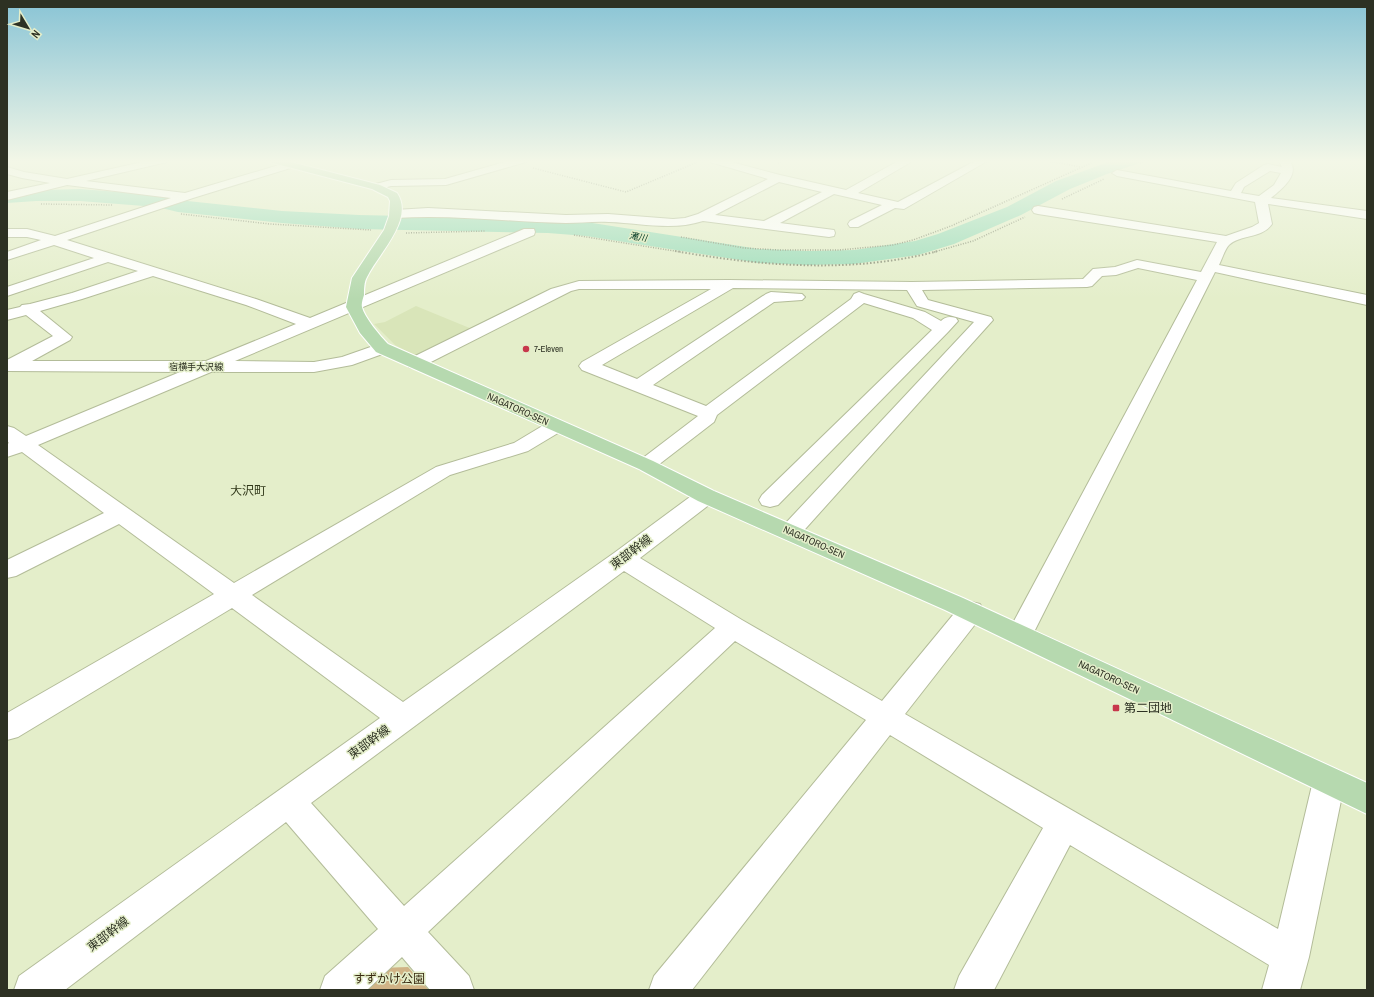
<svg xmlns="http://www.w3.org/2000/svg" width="1374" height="997" font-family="'Archivo Narrow','Noto Sans JP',sans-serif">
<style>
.built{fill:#d9e5b9}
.green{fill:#d0b386}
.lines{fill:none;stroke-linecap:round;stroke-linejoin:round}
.river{fill:#9bdcb9;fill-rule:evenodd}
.minor-casing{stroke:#b3bc99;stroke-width:2}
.major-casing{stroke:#fff;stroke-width:2}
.path-far1{stroke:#878e75;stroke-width:1.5;stroke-dasharray:1 1.5;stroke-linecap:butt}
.path{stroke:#878e75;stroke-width:2;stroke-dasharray:1.5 2;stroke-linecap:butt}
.minor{fill:#fff;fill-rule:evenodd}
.major{fill:#b6d9af;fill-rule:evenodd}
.poi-dot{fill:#c7374b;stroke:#e4eeca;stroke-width:1.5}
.labels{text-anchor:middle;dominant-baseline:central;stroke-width:3;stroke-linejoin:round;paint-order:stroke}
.far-water-label{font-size:9px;font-style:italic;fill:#023a24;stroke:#e4eeca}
.far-poi-label{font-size:9px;fill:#2d3123;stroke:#e4eeca;text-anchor:start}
.far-street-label{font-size:9px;fill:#2d3123;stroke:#e4eeca}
.street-label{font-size:10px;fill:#2d3123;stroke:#e4eeca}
.quarter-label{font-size:12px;fill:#31381a;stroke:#e4eeca}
.near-street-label{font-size:12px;fill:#2d3123;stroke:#e4eeca}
.near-poi-label{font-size:12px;fill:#2d3123;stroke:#e4eeca;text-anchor:start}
.near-park-label{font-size:12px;fill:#392a11;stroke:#e4eeca}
</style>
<rect width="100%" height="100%" fill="#e4eeca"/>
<!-- built -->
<polygon class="built" points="416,306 472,329 425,353 414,355 408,352 395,345 374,324 385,322"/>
<!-- green -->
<polygon class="green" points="408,967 429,990 358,990 380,968"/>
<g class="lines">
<!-- river -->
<polygon class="river" points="1114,160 1140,160 1137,164 1107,174 1070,189 1021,215 954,244 918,255 854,264 808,265 759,263 586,236 548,233 359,229 282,223 178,212 157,207 80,201 36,201 7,203 7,191 80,189 157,195 178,200 282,211 359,215 548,219 586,222 759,249 808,251 854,250 915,241 938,234 1007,207 1056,181"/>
<!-- minor casing -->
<g class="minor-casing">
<g id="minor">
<path d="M151,160H168L167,162L86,181L185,193L289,162L293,161L298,164L297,166L193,198L67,240L256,299L310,318L524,229H534L535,232L534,235L235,361L314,362L342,357L382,343L388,344L390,348L388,352L352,365L314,372H211L38,445L234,583L436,467L514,443L549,422L556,420L563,422L566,426L563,430L528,451L450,475L252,595L403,702L614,553L698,491L706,489L714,491L717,496L714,501L640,558L742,620L882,701L962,604L971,602L980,604L984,611L980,618L905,714L1278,929L1313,781L1318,771L1329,767L1340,771L1345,781L1309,957L1300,990H1262L1269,965L1070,845L994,990H954L959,976L1043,828L890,735L692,990H649L654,976L866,720L735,641L428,932L469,976L474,990H430L402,957L367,990H320L325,976L378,929L286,822L65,990H14L19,976L380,718L232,608L18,737L7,740V713L214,594L119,524L16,576L7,578V560L104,513L22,452L7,457V444L9,443L7,441V426L14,428L26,436L180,372L7,371V360L53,336L26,315L7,320V310L20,307L22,305L30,304L72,293L138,271L108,262L7,296V287L94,258L54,245L7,260V252L41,240L27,237H7V229H27L55,236L171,198L67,185L7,200V192L50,183L22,178L7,174V167L24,172L67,179ZM153,276L246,305L296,324L206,361H32L70,340L72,337L40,311L82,299ZM624,571L715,628L404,906L311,803Z"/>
<polygon points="512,160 527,160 526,162 446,185 391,186 376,190 372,189 370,187 372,185 391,180 445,179"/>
<path d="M709,160H724L780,175L846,190L900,160H912L911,162L858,193L898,202L977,160H989L904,209L895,208L858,227H850L848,224L850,221L882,205L834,194L780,223L834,230L835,233L834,236L829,237L703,221C672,231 641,223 609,222C595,221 580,223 566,223C509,222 452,214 395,218L391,217L389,214L391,211L395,210L428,208L566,215L608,214L673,219L685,218L698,214L768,179L710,162ZM779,182L822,192L764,221L715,215Z"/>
<path d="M1279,160H1289C1301,174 1282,189 1271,198L1367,211V219L1268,204L1272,224C1262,239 1241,234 1229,245C1225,249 1222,259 1219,265L1367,295V305L1215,272L1033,634L1029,641L1020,644L1011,641L1007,634L1197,280L1138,268L1116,275L1102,276L1092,286L1087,287L922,290L928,300L991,317L993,320L798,537L790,539L782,537L778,532L782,527L974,322L917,306L907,290L733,288L602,365L637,379L766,294L771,292L802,294L805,297L802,300L774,302L653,385L706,406L851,299L854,294L859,292L864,294L925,312L941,321C945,317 949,316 956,318L958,321L948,332L778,505L770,507L762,505L759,500L762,495L932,330L913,318L864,303L717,415L714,422L653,469L646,471L639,469L636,465L639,461L698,416L582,370L579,366L582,362L711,289H579L571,291L421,367L415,368L409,367L406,363L409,359L551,289L579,281L729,280L912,282L1083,279L1093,269L1115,267L1137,260L1201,272L1217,242L1038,214L1034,213L1032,210L1034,207L1038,206L1226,236L1252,227L1259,223L1255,202L1117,176L1112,173L1117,170L1231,191L1236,183L1264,165L1268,164L1282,167ZM1270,171L1281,173L1274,185L1259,196L1241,193L1244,187Z"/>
</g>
</g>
<!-- major casing -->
<g class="major-casing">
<path id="major" d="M268,160H283L380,185L397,193C415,219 378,254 367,277C364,282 364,289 364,295C363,298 361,304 362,307C364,317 381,337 388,344L653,461L714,491L963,598L1367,783V814L945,610L698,501L639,469L376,352L360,333L346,307L352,278L384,230L389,216L390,201L388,197L372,189L269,162Z"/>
</g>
<!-- path-far1 -->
<g class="path-far1">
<polyline points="1042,160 1081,167"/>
<polyline points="778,163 787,160"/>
<polyline points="1140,163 1146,160"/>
<polyline points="533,168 626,192 700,161"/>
<polyline points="1062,199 1104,179"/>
<polyline points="41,204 112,205"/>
<polyline points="181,214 270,224 371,230"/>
<polyline points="406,233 485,231"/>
<polyline points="574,235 681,252"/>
<polyline points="681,237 744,248 779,250 839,250 893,245 913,240 951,226 1098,160"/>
<polyline points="934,252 973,241 1025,217"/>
</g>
<!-- path -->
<path class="path" d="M675,251C761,266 852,274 938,251"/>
<!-- minor -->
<use href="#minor" class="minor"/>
<!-- major -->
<use href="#major" class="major"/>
</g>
<!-- sky -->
<linearGradient id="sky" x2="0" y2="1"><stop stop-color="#89c4d5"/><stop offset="0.54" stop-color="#f3f7e7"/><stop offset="1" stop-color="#f3f7e7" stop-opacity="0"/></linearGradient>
<rect width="1374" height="299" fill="url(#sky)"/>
<!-- markers -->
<g class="poi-dot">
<circle cx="526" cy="349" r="4"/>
<rect x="1112" y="704" width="8" height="8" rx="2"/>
</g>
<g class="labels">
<!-- far-water labels -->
<g class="far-water-label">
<text transform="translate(638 237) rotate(9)">滝川</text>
</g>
<!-- far-poi labels -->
<g class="far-poi-label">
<text x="534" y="349">7-Eleven</text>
</g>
<!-- far-street labels -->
<g class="far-street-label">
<text x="196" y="367">宿横手大沢線</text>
</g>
<!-- street labels -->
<g class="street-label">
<text transform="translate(518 409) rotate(24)">NAGATORO-SEN</text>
<text transform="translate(814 542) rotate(24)">NAGATORO-SEN</text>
<text transform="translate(1109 677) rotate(25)">NAGATORO-SEN</text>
</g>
<!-- quarter labels -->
<g class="quarter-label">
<text x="248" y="491">大沢町</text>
</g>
<!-- near-street labels -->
<g class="near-street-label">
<text transform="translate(631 552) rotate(-37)">東部幹線</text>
<text transform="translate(369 742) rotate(-36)">東部幹線</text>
<text transform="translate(108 934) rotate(-37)">東部幹線</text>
</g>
<!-- near-poi labels -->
<g class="near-poi-label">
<text x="1124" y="708">第二団地</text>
</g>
<!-- near-park labels -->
<g class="near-park-label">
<text x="389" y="979">すずかけ公園</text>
</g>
</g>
<!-- border -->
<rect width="1374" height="997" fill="none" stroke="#2d3123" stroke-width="16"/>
<!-- north arrow -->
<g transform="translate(28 28) rotate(128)" stroke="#e4eeca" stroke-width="3" paint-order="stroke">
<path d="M0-3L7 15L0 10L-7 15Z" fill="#2d3123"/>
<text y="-6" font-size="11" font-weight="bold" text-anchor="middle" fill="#2d3123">N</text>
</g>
</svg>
